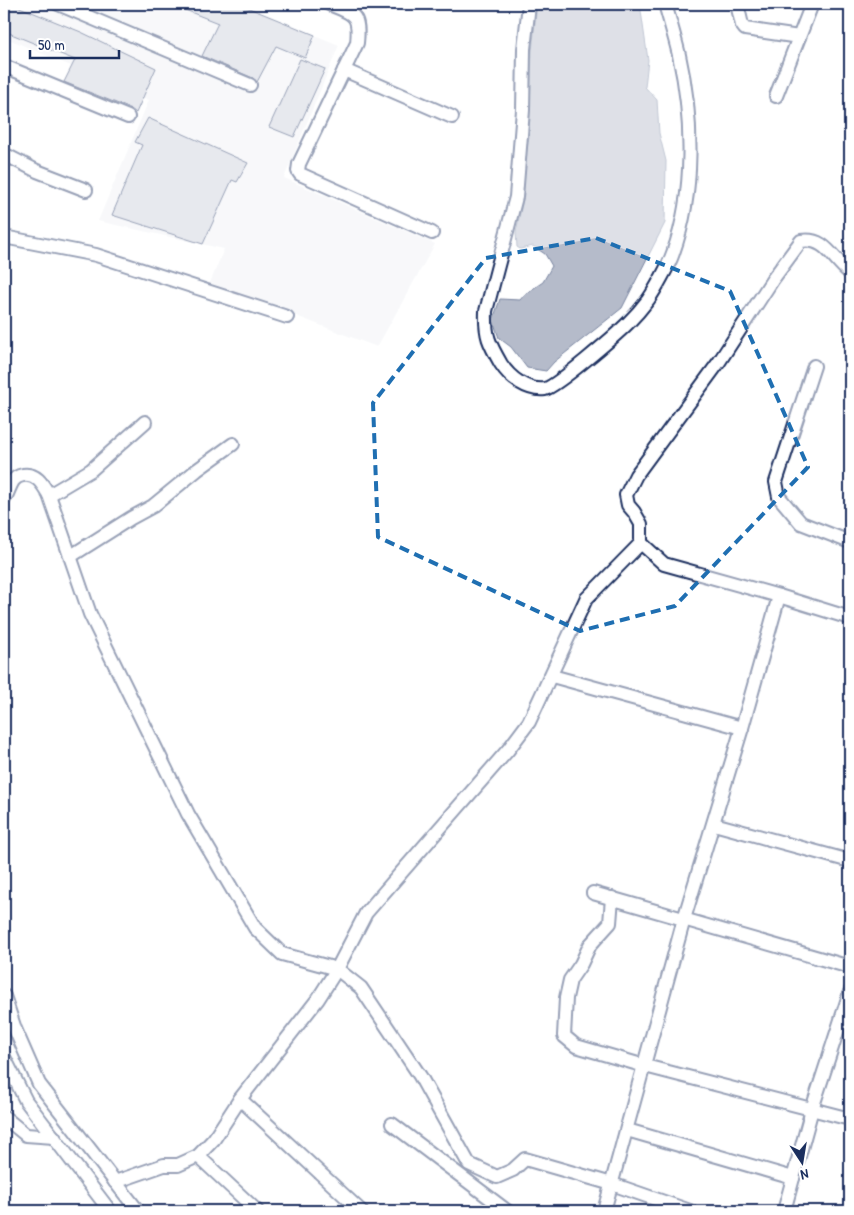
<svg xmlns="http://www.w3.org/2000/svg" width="854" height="1215" font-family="'Patrick Hand',sans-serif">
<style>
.built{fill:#eff0f4}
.water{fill:#b5bbca;stroke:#77839f}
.building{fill:#caceda;stroke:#1b2f5e}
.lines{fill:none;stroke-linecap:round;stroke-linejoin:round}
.minor-casing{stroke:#1b2f5e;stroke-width:16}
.minor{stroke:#fff;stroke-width:12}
.marked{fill:none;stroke:#1f6fb2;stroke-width:4;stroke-dasharray:10 6;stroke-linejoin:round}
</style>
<rect width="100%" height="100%" fill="#fff"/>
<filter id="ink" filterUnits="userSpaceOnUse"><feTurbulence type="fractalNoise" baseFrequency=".02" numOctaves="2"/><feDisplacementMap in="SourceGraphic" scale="10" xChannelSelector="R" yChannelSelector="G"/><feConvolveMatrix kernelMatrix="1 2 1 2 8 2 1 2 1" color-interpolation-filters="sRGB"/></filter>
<g filter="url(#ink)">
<!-- built -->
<polygon class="built" points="4,4 239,4 339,45 284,178 435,244 377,347 210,283 224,249 98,221 149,100 4,37"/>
<!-- water -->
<polygon class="water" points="537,4 640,4 648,60 645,87 657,100 659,133 666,161 665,223 622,308 554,362 546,371 527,368 511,347 499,338 493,320 500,299 520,300 525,294 543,282 552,266 545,254 533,246 520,249 517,247 516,232 522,204 522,180 529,137 532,52"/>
<!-- building -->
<g class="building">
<polygon points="4,4 12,4 81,32 156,68 136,113 131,109 64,82 75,60 4,31"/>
<polygon points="170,4 239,4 315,35 305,58 276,46 257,82 253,78 202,56 218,23"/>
<polygon points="300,59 325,69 294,137 269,127"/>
<polygon points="148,118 248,163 237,182 232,180 203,244 112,215 142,145 135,142"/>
</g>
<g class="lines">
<!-- minor casing -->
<g class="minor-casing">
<g id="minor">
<polyline points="58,4 250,85"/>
<path d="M329,4C354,14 360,14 357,43L299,164L298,171L300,174L432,233"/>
<path d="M529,4L524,49L523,110L516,197L486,311C485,336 489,343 501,364C510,378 527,391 545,389C557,386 616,335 628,323C635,316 642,308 648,300C655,290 669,265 673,253C695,193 693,117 679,55C675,38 670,21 665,4"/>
<polyline points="737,4 742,25 745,29 799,37"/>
<polyline points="4,66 128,117"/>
<polyline points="344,70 452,117"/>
<polyline points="776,96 812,4"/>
<polyline points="4,154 37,171 86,190"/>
<polyline points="4,237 96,255 287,317"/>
<polyline points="814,366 776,482 779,497 801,523 850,542"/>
<polyline points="49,495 91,470 145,422"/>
<path d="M4,499C8,494 9,487 13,481C15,478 18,476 23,475C37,473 43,485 49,495L90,614L188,814L255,928L282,954L337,969L318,999L240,1099L214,1139L198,1156L178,1165H164L115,1182"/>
<path d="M641,543V524L634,512L628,505L626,495L636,475L719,362L773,279L801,241C826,237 832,259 850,273"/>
<polyline points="71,556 131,518 153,506 197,470 233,444"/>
<polyline points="552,676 742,728"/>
<polyline points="714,824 850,861"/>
<polyline points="593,893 850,967"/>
<polyline points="612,898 610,923 590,945 581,964 570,980 566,998 564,1036 576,1046 645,1066 850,1119"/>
<polyline points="4,996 15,1029 39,1084 138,1211"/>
<polyline points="4,1057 26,1101 110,1211"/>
<polyline points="240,1099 361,1211"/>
<polyline points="4,1117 26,1135 54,1137"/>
<polyline points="392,1124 507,1211"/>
<polyline points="627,1130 793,1178"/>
<polyline points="198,1156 257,1211"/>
<polyline points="604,1211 684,919 742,728 779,596"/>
<polyline points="690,1211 612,1184 525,1159 513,1170 497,1177 469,1164 420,1076 361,988 337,969 366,913 508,750 529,722 586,599 641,543 664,564 779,596 850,618"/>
<polyline points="784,1211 812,1109 850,992"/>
</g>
</g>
<!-- minor -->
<use href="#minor" class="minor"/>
</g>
</g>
<!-- marked area -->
<path d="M0 0H854V1215H0ZM596,238L730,291L808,467L675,606L580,631L378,537L373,403L486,258Z" fill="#fff" fill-opacity=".55" fill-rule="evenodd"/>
<path class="marked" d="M596,238L730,291L808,467L675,606L580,631L378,537L373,403L486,258Z"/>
<!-- margin -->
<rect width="854" height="1215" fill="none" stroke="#fff" stroke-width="20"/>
<rect x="10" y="10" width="834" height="1195" fill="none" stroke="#1b2f5e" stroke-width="2" filter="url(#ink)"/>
<!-- north arrow -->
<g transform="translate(802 1162) rotate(168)" stroke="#ffffff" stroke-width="4" paint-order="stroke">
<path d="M0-4L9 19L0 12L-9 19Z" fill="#1b2f5e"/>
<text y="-8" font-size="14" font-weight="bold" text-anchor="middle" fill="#1b2f5e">N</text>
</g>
<!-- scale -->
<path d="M30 50v8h89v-8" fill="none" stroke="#1b2f5e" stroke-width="2.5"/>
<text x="38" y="50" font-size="15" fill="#1b2f5e" stroke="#ffffff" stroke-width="4" paint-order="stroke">50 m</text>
</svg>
